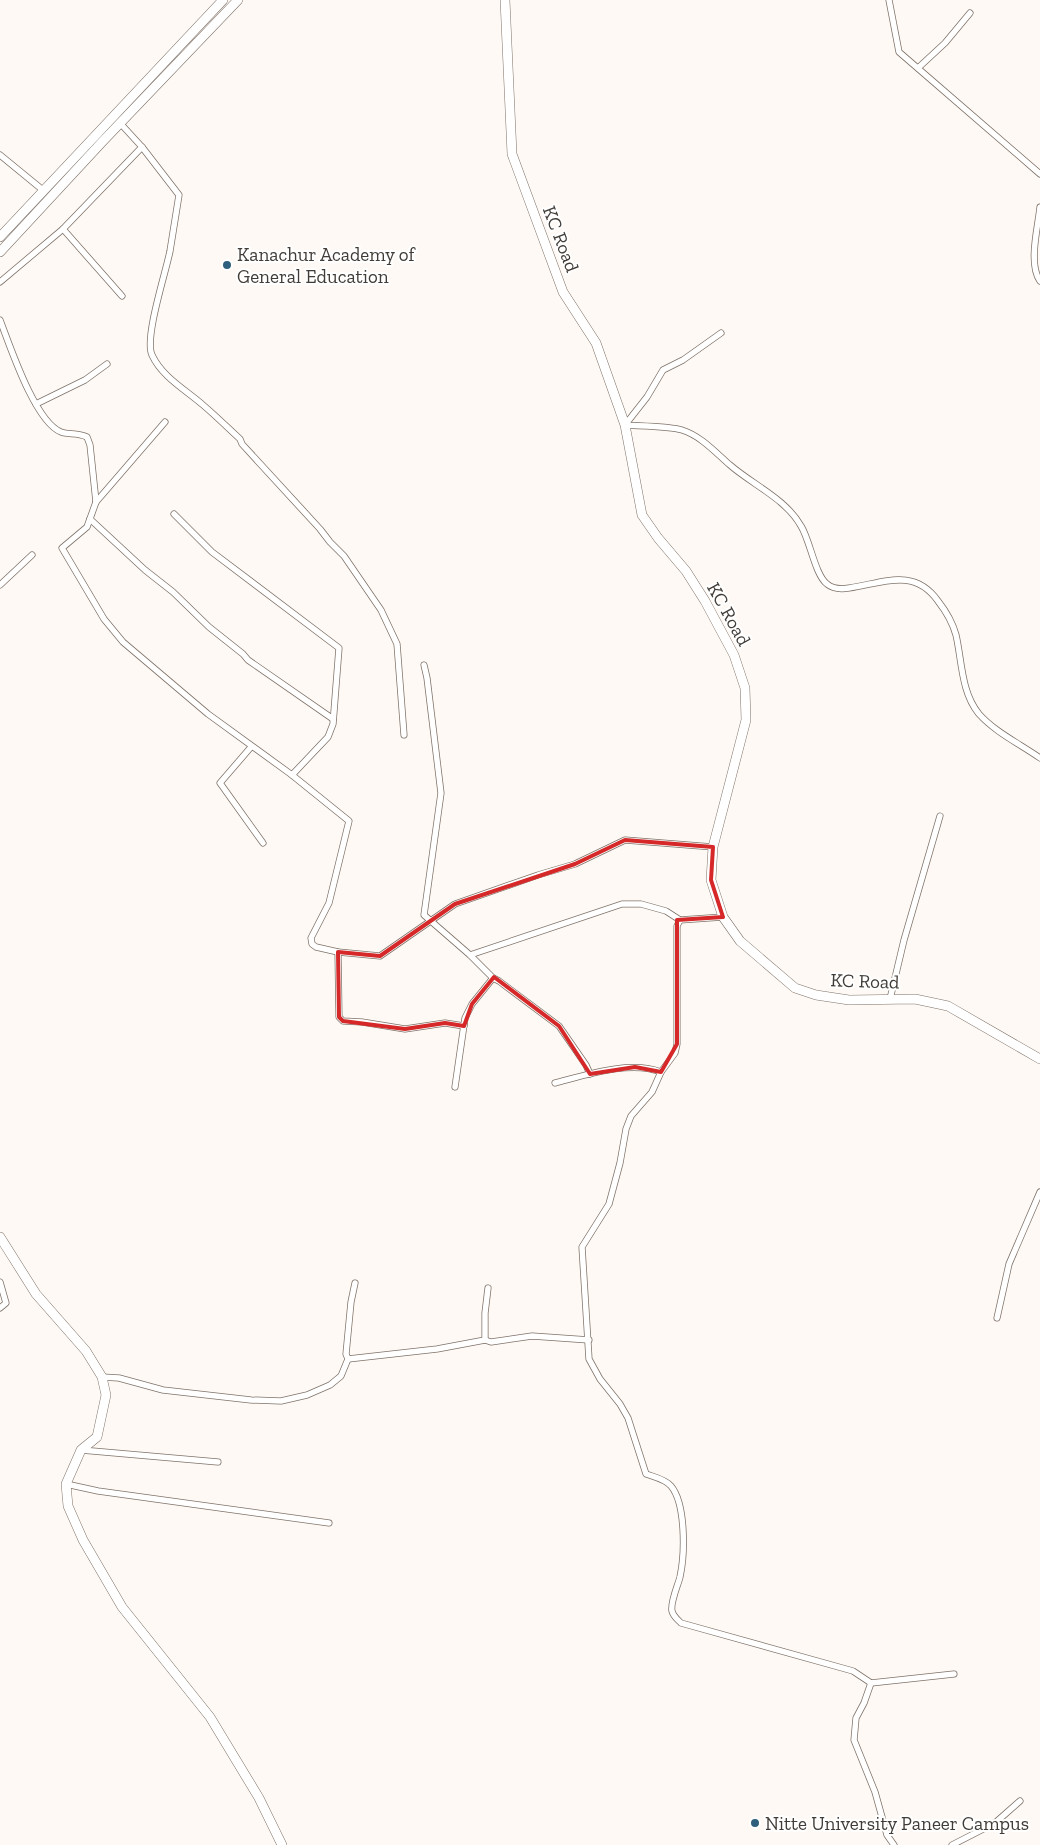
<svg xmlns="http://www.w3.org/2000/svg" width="1040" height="1845" font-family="'Zilla Slab',serif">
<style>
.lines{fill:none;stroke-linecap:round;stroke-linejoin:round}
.minor-casing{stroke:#7f7269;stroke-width:7}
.secondary-casing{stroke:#7f7269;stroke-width:10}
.minor{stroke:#fff;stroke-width:5.5}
.secondary{stroke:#fff;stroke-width:9}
.marked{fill:none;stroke:#d62828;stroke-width:4;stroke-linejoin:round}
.poi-dot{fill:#2e5f7d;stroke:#fff;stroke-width:2}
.labels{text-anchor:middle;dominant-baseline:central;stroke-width:4;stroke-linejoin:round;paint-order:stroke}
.street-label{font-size:19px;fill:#413c37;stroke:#fff}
.poi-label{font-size:19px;fill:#413c37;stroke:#fff;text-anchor:start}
</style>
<rect width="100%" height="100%" fill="#fef9f4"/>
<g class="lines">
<!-- minor casing -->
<g class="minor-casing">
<g id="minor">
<polyline points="889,0 899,52 1040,174"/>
<polyline points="918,68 945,43 970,13"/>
<path d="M120,123L142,147L179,195C176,213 173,232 170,251C166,272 144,338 152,355C162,377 186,390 203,405C216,416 228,428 240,439L242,444L320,529L330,542L344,556L381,610L397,644L404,735"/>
<polyline points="0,155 44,191"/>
<path d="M1040,207C1038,228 1028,263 1040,281"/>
<polyline points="0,282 63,229"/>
<polyline points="122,296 63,229 142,147"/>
<path d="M0,320C10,346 35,422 61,432C69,435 77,432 87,437L90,445L96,502L87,527L62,548L104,619L123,642L208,714L292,775L349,821L329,903L311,938L312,944L316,947L338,952L380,956L455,904L538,875L575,864L625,840L713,847"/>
<path d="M721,333L683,360L663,370L647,397L625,425C639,426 670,426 682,430C701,436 715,452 730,465C753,485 786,499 801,526C810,540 815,575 827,584C833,589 843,589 849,588C883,583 914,567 938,601C945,610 953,624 956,635C962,661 961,692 979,714C995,732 1020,744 1040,758"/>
<polyline points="36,404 85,380 107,364"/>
<polyline points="96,502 165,422"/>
<polyline points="174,514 212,552 339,648 333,724 328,737 292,775"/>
<polyline points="90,519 145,570 173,592 209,627 243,654 248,660 333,719"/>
<polyline points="0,585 32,555"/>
<polyline points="424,665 427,678 441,793 424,915 470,955 493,978 499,981 559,1026 586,1065 590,1074"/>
<polyline points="251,747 220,783 263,843"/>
<polyline points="338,952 339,1017 343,1021 362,1022 405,1029 445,1023 464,1026"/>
<polyline points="470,955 622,904 641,904 666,911 680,920 723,917"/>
<polyline points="890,999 904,940 940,816"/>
<path d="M661,1072L652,1092L631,1116L626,1129L620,1163L609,1204L582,1247L589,1359L600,1379L620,1404L628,1418L646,1474C654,1477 665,1479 671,1486C686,1504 685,1554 680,1577C678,1585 670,1603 672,1611C673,1616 677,1619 681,1623L853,1671L871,1683L954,1674"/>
<path d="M555,1083C586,1075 630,1060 661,1072L675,1053L677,1044V926L680,920"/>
<polyline points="455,1087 465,1018 472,1004 493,978"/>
<polyline points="0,1282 6,1303 0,1308"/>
<polyline points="997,1318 1009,1264 1040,1192"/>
<polyline points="485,1340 485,1313 488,1288"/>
<polyline points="348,1359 437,1349 485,1340 491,1342 532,1336 589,1340"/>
<polyline points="102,1377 119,1378 163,1390 251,1400 281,1401 307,1395 330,1385 341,1376 348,1359 346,1354 351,1302 355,1283"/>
<polyline points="81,1450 218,1462"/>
<polyline points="66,1484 98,1491 329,1523"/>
<polyline points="871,1683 864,1703 856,1718 854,1740 875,1792 887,1835 894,1845"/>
<polyline points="952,1845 995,1823 1020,1801"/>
</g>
</g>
<!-- secondary casing -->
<g class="secondary-casing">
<g id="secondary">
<polyline points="505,0 512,154 563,292 596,343 619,408 625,425 642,515 658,538 686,571 705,601 734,655 745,688 746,720 713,847 711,880 723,917 740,941 795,988 816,995 849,1000 915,999 948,1006 1040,1059"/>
<polyline points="0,237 223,0"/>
<polyline points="0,252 102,142 238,0"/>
<polyline points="0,1237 36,1294 86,1351 102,1377 106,1395 97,1437 81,1450 66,1484 68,1506 83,1540 122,1607 210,1717 259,1798 282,1845"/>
</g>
</g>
<!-- minor -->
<use href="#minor" class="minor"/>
<!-- secondary -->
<use href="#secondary" class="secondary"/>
</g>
<!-- marked area -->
<path class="marked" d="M625,840L713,847L711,880L723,917L677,920V1044L661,1072L635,1067L590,1074L559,1026L494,977L472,1004L464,1026L445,1023L405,1029L343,1021L339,1017L338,952L380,956L455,904L575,864Z"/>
<!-- markers -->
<g class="poi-dot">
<circle cx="227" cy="265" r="5"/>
<circle cx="755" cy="1823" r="5"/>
</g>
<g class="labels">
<!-- street labels -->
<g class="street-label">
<text transform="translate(561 239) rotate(69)">KC Road</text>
<text transform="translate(729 614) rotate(61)">KC Road</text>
<text transform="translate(865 981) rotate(2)">KC Road</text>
</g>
<!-- poi labels -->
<g class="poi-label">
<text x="237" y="254">Kanachur Academy of<tspan x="237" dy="22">General Education</tspan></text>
<text x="765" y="1823">Nitte University Paneer Campus</text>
</g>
</g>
</svg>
